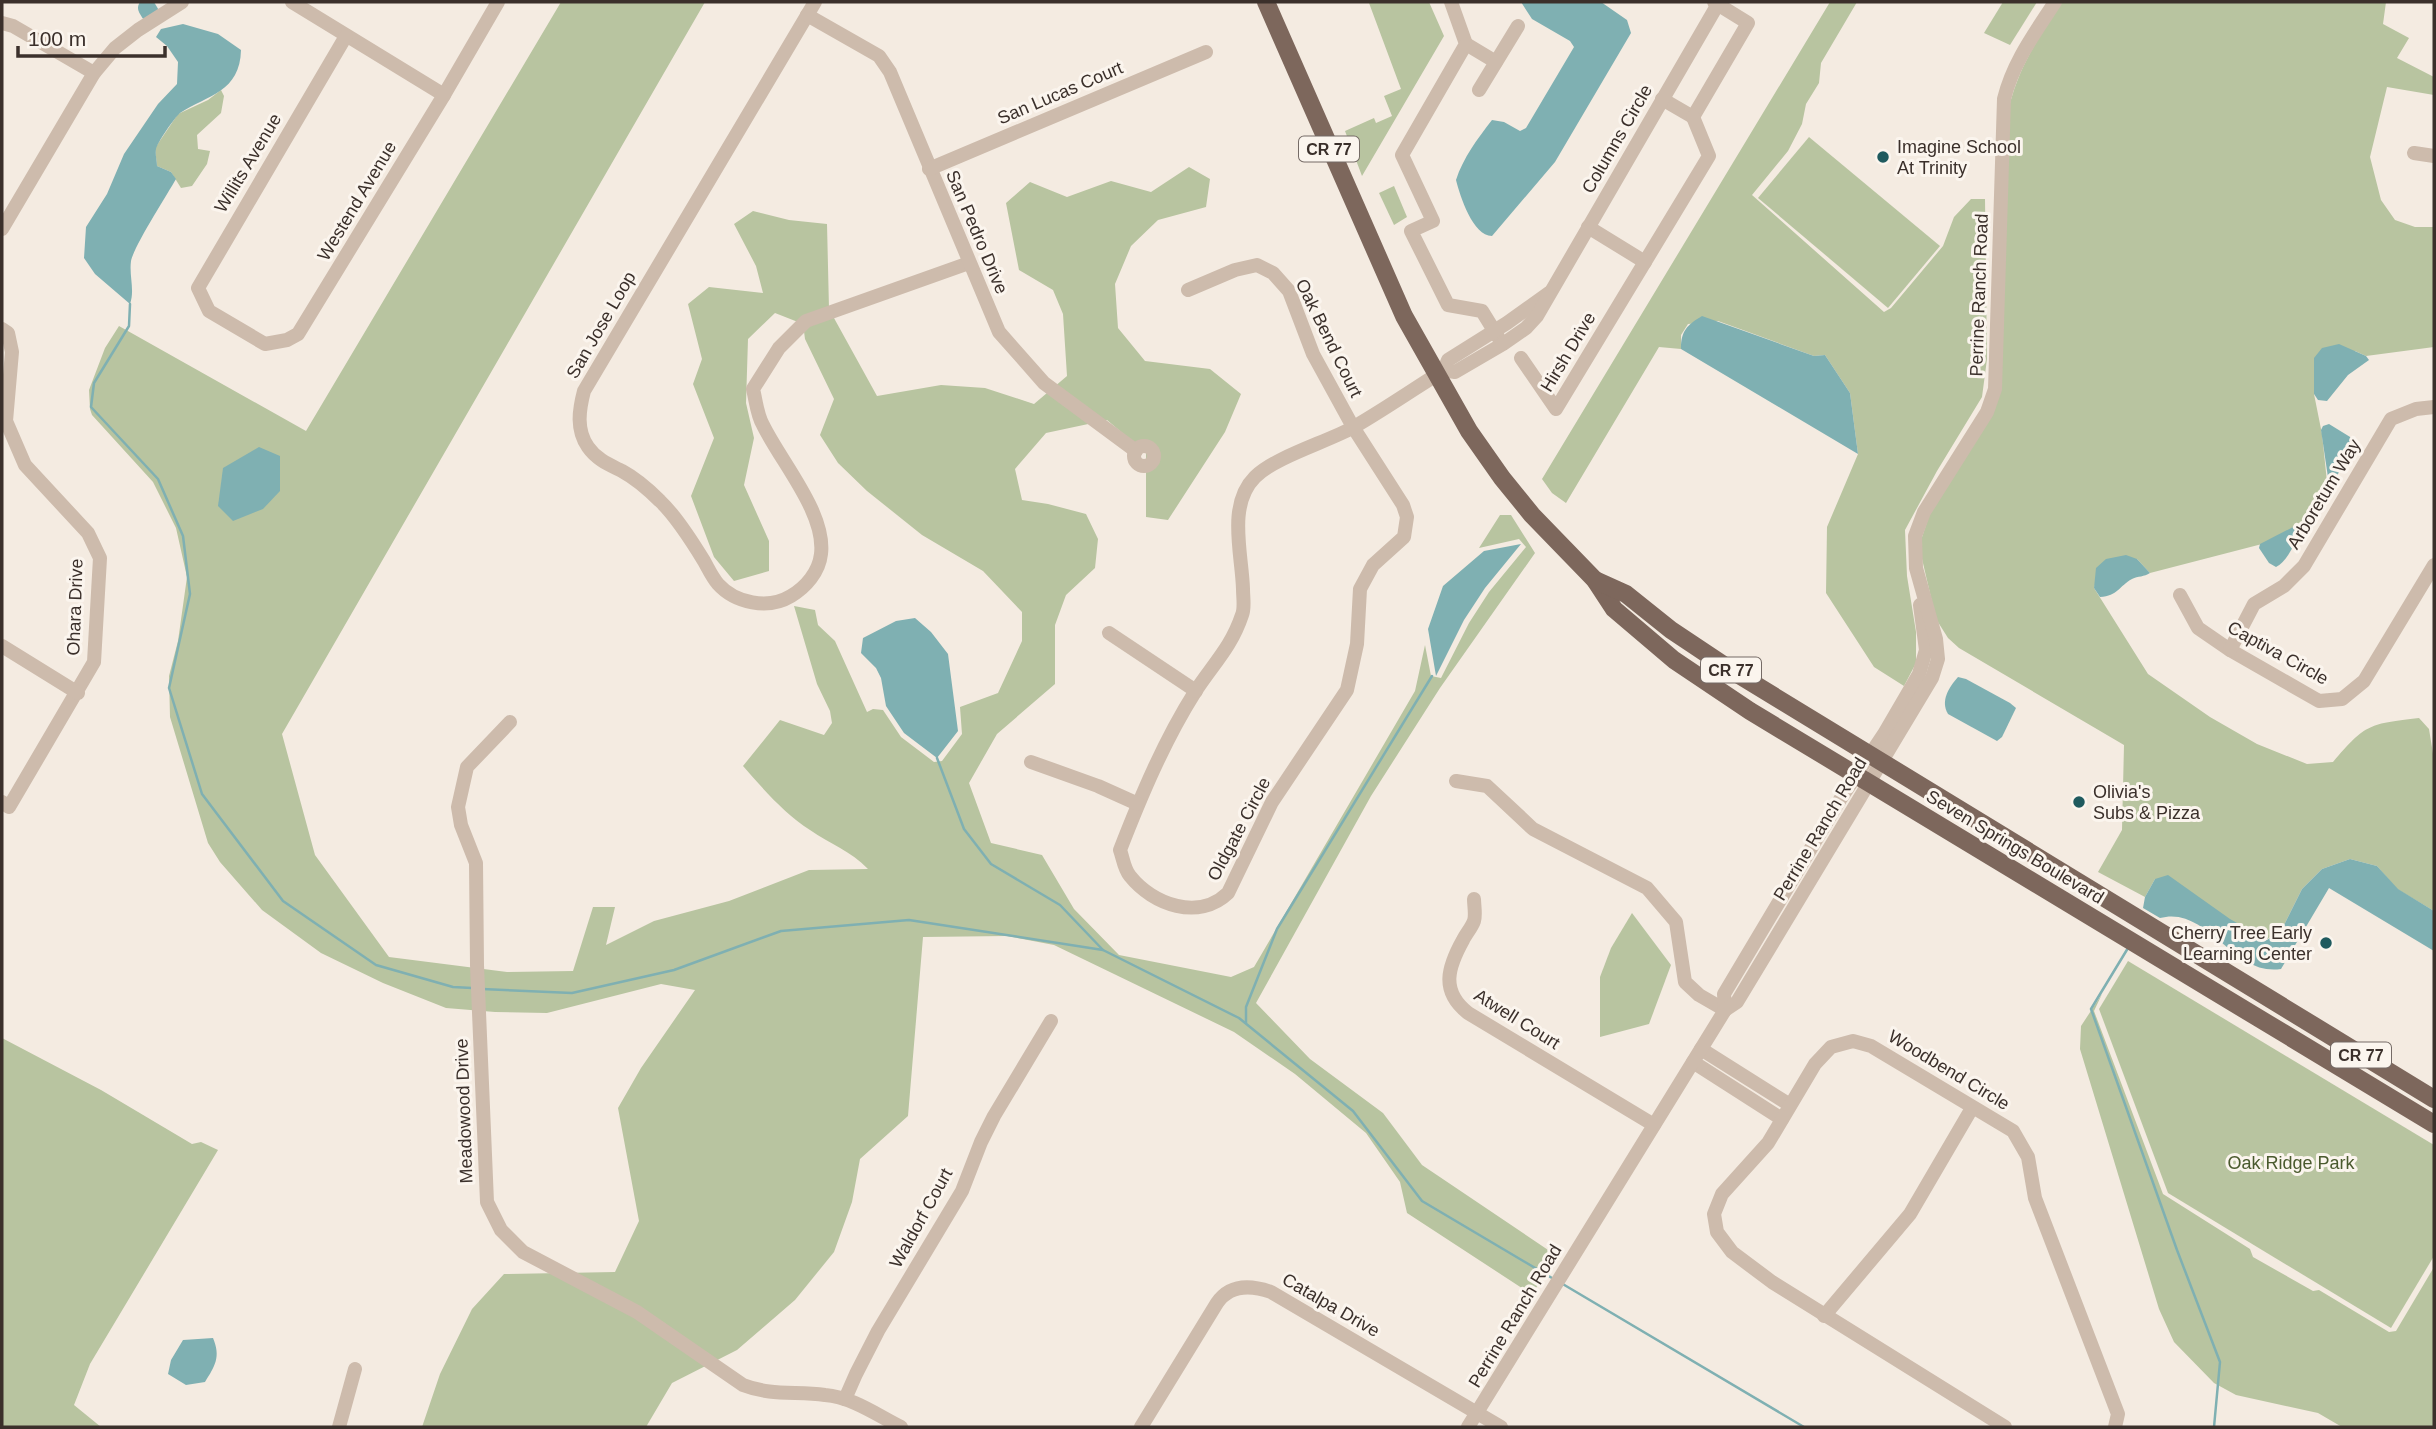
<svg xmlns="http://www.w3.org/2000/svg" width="2436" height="1429" font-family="Arial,sans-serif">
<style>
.green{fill:#b8c4a0}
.water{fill:#7fb0b2}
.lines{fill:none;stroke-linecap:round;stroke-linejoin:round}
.stream{stroke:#7fb0b2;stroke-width:2.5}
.river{stroke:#7fb0b2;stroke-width:18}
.minor{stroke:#cdbbac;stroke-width:14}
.major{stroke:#7d675c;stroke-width:18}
.poi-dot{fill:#1f5a5e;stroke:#fbf5ee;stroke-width:2.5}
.labels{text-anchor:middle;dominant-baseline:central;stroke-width:6;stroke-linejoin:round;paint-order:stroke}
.shield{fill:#fbf5ee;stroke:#756b66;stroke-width:2}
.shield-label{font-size:16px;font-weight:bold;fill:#3b302b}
.street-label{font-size:18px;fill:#3b302b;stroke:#fbf5ee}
.poi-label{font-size:18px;fill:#3b302b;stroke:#fbf5ee;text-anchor:start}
.park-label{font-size:18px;fill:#4a5a2e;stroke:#fbf5ee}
</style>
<rect width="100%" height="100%" fill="#f4ebe1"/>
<!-- green -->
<g class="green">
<path d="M561,2H705L282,734L315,855L389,957L507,972L573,971L593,907H615L606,945L654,921L729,901L809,870L868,869C851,851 830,844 810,830C785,814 763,789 743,766L780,720L824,735L832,723L830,711L817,684L794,606L815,610L818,625L835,641L867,712L873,709L883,710L901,737L934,762L942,761L962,734L960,707L998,693L1022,641V612L983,571L922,535L867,491L838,463L820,435L834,399L805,339L803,324L775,313L748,339L746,403L754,438L744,485L769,541V571L734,581L714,557L691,496L714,438L693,384L702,359L688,304L709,287L763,293L756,266L734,224L753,211L789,220L827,224L829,309L877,396L941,385L985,388L1034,404L1067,376L1063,314L1053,290L1019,270L1006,203L1030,182L1067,197L1111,181L1151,192L1189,167L1210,179L1206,207L1158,220L1131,246L1115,284L1118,328L1145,361L1210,369L1241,394L1225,432L1168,520L1146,517V453L1107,420L1046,433L1015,469L1022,500L1048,504L1086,514L1098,539L1095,568L1066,595L1055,625V684L997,734L969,783L991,843L1042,855L1074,909L1119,955L1231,977L1254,967L1415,691L1425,645L1431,676L1441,678L1469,623L1489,592L1526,547L1519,539L1479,548L1500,515H1511L1535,553L1440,688L1371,796L1256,1003L1310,1059L1383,1113L1422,1165L1560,1258L1531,1294L1407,1213L1400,1182L1366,1133L1295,1074L1234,1032L1054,945L1007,936L923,937L908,1116L860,1159L852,1202L834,1252L795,1300L737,1350L672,1383L646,1427H422L440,1374L472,1309L504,1274L615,1272L639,1221L618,1108L641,1068L695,990L661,984L547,1013L495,1012L446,1008L383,983L321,953L262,910L220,862L208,843L170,717L169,676L178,641L187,577L176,528L153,482L92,415L90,409L89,390L105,348L119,326L306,431Z"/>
<polygon points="1371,2 1429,2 1444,36 1362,176 1345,131 1374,118 1376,123 1392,116 1384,96 1401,89 1369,3"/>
<polygon points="1830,2 1857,2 1821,63 1819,83 1806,104 1802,124 1788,151 1752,195 1884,312 1891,308 1943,246 1954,217 1971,199 1985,199 1987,359 1982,397 1937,471 1905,530 1907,576 1916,632 1916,663 1904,686 1874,667 1826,593 1827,527 1858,454 1850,393 1825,355 1814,356 1718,321 1688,324 1681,335 1681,349 1659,347 1566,503 1552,493 1542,479"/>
<polygon points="2003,2 2037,2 2010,45 1984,33"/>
<path d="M2062,2H2386L2383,24L2409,38L2397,58L2434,77V95L2387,87L2370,157L2381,200L2395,220L2415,227H2434V347L2366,356L2355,351L2314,394L2322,434L2327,482L2301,524L2262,544L2150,573L2137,559L2097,577L2094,588L2148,674L2210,717L2257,744L2307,764L2333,762C2366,723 2370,724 2419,718L2429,729L2434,760V911L2397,889L2377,866L2350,859L2322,869L2302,889L2282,929L2266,940L2155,879L2145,897L2098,872L2122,830L2124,745L1959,648L1948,638L1936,619L1919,546L1929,516L1999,391L2009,107C2020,64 2038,39 2062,2Z"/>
<polygon points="221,90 224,96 221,113 197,135 198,149 210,151 207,164 192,186 181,188 171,172 157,166 155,148 178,114 208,100"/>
<polygon points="1809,137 1940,246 1888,308 1758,198"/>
<polygon points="1394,186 1407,217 1394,225 1379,193"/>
<polygon points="1632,913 1671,965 1649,1024 1600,1037 1600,977 1611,948"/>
<polygon points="2128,961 2434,1145 2434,1256 2391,1328 2168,1193 2099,1009"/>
<polygon points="2102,994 2094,1011 2163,1194 2250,1249 2253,1257 2313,1291 2319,1290 2389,1332 2396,1331 2434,1267 2434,1427 2342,1427 2318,1413 2236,1395 2214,1383 2174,1342 2159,1309 2080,1049 2081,1026"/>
<polygon points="2,1038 101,1090 192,1144 201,1142 218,1150 90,1364 74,1405 101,1427 2,1427"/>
</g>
<!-- water -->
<g class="water">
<path d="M1521,2H1601L1627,20L1631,33L1555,162L1492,236C1473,236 1460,196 1456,180C1463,158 1478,138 1492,120L1504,122L1520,131L1526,128L1574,47L1570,41L1532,19Z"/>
<path d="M183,24L218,34L241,50C240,92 208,95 180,113C175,117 157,143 156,149C155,154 157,161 157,166L171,172L176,179C167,195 134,246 131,261C129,276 135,290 130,304L95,274L84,258L86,227L107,194L124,154L158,104L177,84L178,62L167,46L156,37L161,29Z"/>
<path d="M1702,316L1814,356L1825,355L1850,393L1858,454L1681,349C1681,331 1687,325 1702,316Z"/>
<polygon points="2339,344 2366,356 2369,360 2348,375 2327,401 2318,400 2314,394 2314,358 2322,348"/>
<polygon points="2329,424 2355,440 2336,478 2329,484 2321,430 2323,426"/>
<polygon points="259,447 280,456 280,491 263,509 233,521 218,506 223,468"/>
<path d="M2295,526L2300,531C2295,543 2287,562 2276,567L2269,563L2259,548L2260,544Z"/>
<polygon points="1521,544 1485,588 1464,620 1436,676 1428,629 1443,586 1484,551"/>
<path d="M2126,555L2137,559L2150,573C2144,577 2138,576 2132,579C2119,586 2118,596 2100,597L2094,588L2096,568L2106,559Z"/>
<polygon points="915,618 931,632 948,654 958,731 937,758 904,733 886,706 881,678 876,668 861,653 863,638 896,621"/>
<path d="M1958,677L1966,679L2010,703L2016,708L2002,737L1997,741L1948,714C1940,701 1949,687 1958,677Z"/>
<path d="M2350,859L2377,866L2398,889L2434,911V951L2329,888L2281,969C2233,977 2208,905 2160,918L2143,908L2145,897L2155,879L2168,875L2230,919L2267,940L2282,929L2302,889L2322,869Z"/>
<path d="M213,1338C221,1357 215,1366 205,1382L186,1385L168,1374L171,1360L183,1340Z"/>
</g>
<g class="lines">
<!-- stream -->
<g class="stream">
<polyline points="130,304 129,326 94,383 91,407 158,479 183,536 190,594 169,688 202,794 283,901 376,965 453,987 472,988"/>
<polyline points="937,758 964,829 991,864 1060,905 1103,950"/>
<polyline points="2128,948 2091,1009 2177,1250 2220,1362 2214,1427"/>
<polyline points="482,989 572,993 674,970 781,931 909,920 1103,950 1239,1018 1353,1111 1422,1201 1552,1278"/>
<polyline points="1246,1023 1246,1007 1277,929 1432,676"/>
<polyline points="1561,1283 1804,1427"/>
</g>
<!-- river -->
<polyline class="river" points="147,8 150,13"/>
<!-- minor -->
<g class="minor">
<polyline points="292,2 444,95"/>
<path d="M815,2L584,391C579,410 576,430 588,447C597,460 610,465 622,471C635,478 650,491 660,501C675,515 693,543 704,561C708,568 712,577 718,584C735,603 768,610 791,596C806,587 819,572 821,554C826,513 781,462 763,425C757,415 756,401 753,389L779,348L806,321L969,263"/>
<polyline points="1451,2 1466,44 1402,155 1433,221 1411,231 1448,305 1482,311 1498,337"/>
<polyline points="807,15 879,56 890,72 999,332 1044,383 1136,451"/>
<polyline points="2,23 13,26 94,73"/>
<polyline points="346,36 198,288 209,311 265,344 287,340 298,334 444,95 498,2"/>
<polyline points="1466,44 1496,62"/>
<polyline points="1479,90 1518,26"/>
<polyline points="1662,99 1693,117 1748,23 1714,2"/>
<polyline points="2414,153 2434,156"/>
<polyline points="929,169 1206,52"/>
<polyline points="1588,227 1645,262"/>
<polyline points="2,229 94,73 115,48 138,30 182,2"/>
<path d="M1188,290L1235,270L1257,265L1273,273L1289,291L1313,354L1353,427L1403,505L1407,517L1404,537L1373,565L1360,589L1357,644L1347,690L1272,802L1228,893C1199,921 1153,905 1130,876C1124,869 1123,858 1120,850C1141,796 1164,741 1195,692C1213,664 1231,648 1242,615C1245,608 1243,598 1243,589C1242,554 1227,505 1255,477C1275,457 1327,442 1354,427C1385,409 1414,389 1444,370L1448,360L1507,323L1549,293"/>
<polyline points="2,329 8,333 12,352 6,421 25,465 88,533 100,558 94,662 9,807 2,802"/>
<polyline points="1521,358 1556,409 1709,156 1693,117"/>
<polyline points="1444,370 1455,372 1503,344 1526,328 1537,316 1718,4"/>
<circle cx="1144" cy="456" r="10"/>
<polyline points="2180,595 2198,628 2230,650 2319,701 2342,699 2364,681 2434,565"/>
<polyline points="1109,633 1196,691"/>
<polyline points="2,646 78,693"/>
<polyline points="2230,650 2254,604 2284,586 2304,566 2391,419 2416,409 2434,407"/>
<path d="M510,722L467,767L458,807L461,825L476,863L477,965L487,1202L501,1230L523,1252L637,1312L743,1385C771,1396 796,1391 825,1395C852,1397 877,1415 901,1427"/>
<polyline points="1031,762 1098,786 1138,804"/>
<polyline points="1456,781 1487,786 1533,829 1647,888 1676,922 1685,982 1699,995 1725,1010"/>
<path d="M1474,899C1474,905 1476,915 1474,921C1472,927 1466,934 1463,940C1448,967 1440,991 1468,1013L1654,1125"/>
<polyline points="1725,1010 1724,994 1841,798 1884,734 1919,674 1926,650 1920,605"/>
<polyline points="1701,1049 1790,1105"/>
<polyline points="1693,1062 1782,1119"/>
<polyline points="1824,1316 1910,1214 1972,1108"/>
<polyline points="845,1399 856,1374 878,1331 962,1191 981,1142 994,1116 1051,1021"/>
<polyline points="339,1427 355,1369"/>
<path d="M1141,1427L1217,1303C1230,1284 1251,1285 1271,1292L1501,1427"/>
<path d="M1468,1427L1725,1010L1737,1002L1932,678L1938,659L1936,639L1916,568L1915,536L1924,512L1987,412L1995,389L2004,99C2013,62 2035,33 2055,2"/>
<polyline points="2005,1427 1772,1282 1732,1252 1717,1232 1714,1214 1722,1194 1768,1143 1815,1064 1831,1047 1853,1041 1871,1046 2013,1131 2028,1157 2035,1198 2118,1414 2115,1427"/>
</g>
<!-- major -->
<g class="major">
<polyline points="1266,2 1404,316 1469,431 1502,478 1532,515 1595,580 1614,609 1674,660 1750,711 2434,1124"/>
<polyline points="1595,580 1626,594 1671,630 1731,670 2434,1099"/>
</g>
</g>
<!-- markers -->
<g class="poi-dot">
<circle cx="1883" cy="157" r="7"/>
<circle cx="2079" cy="802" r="7"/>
<circle cx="2326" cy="943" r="7"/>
</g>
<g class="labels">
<!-- shield labels -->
<g class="shield">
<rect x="1299" y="136.5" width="60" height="25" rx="5"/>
<rect x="1701" y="657.5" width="60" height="25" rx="5"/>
<rect x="2331" y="1042.5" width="60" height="25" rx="5"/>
</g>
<g class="shield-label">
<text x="1329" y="149">CR 77</text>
<text x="1731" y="670">CR 77</text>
<text x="2361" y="1055">CR 77</text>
</g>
<!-- street labels -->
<g class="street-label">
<text transform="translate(1060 93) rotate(-23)">San Lucas Court</text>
<text transform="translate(1617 139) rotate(-60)">Columns Circle</text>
<text transform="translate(248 163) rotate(-59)">Willits Avenue</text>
<text transform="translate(357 201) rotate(-59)">Westend Avenue</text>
<text transform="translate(977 232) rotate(67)">San Pedro Drive</text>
<text transform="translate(1979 295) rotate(-88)">Perrine Ranch Road</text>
<text transform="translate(601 325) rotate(-60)">San Jose Loop</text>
<text transform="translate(1329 338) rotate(64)">Oak Bend Court</text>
<text transform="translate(1568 352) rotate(-59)">Hirsh Drive</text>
<text transform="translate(2324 494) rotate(-59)">Arboretum Way</text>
<text transform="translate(75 607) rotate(-88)">Ohara Drive</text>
<text transform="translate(2278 653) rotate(29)">Captiva Circle</text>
<text transform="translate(1239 829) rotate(-62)">Oldgate Circle</text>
<text transform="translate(1820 829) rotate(-59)">Perrine Ranch Road</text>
<text transform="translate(2015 847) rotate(31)">Seven Springs Boulevard</text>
<text transform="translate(1517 1019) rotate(32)">Atwell Court</text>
<text transform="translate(1949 1070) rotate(31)">Woodbend Circle</text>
<text transform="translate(464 1111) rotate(-92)">Meadowood Drive</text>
<text transform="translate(921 1218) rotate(-61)">Waldorf Court</text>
<text transform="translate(1331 1305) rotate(30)">Catalpa Drive</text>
<text transform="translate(1515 1316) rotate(-59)">Perrine Ranch Road</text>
</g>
<!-- poi labels -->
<g class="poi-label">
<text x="1897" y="147">Imagine School<tspan x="1897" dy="21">At Trinity</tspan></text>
<text x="2093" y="792">Olivia's<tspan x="2093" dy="21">Subs &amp; Pizza</tspan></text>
<text x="2312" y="933" text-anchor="end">Cherry Tree Early<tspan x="2312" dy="21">Learning Center</tspan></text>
</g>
<!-- park labels -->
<g class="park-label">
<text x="2291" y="1163">Oak Ridge Park</text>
</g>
</g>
<!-- border -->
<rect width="2436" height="1429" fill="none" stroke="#3b302b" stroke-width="7"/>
<!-- scale -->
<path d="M18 46v10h147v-10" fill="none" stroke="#3b302b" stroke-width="3.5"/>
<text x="28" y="46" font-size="21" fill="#3b302b" stroke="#fbf5ee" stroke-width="5" paint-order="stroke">100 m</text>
</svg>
